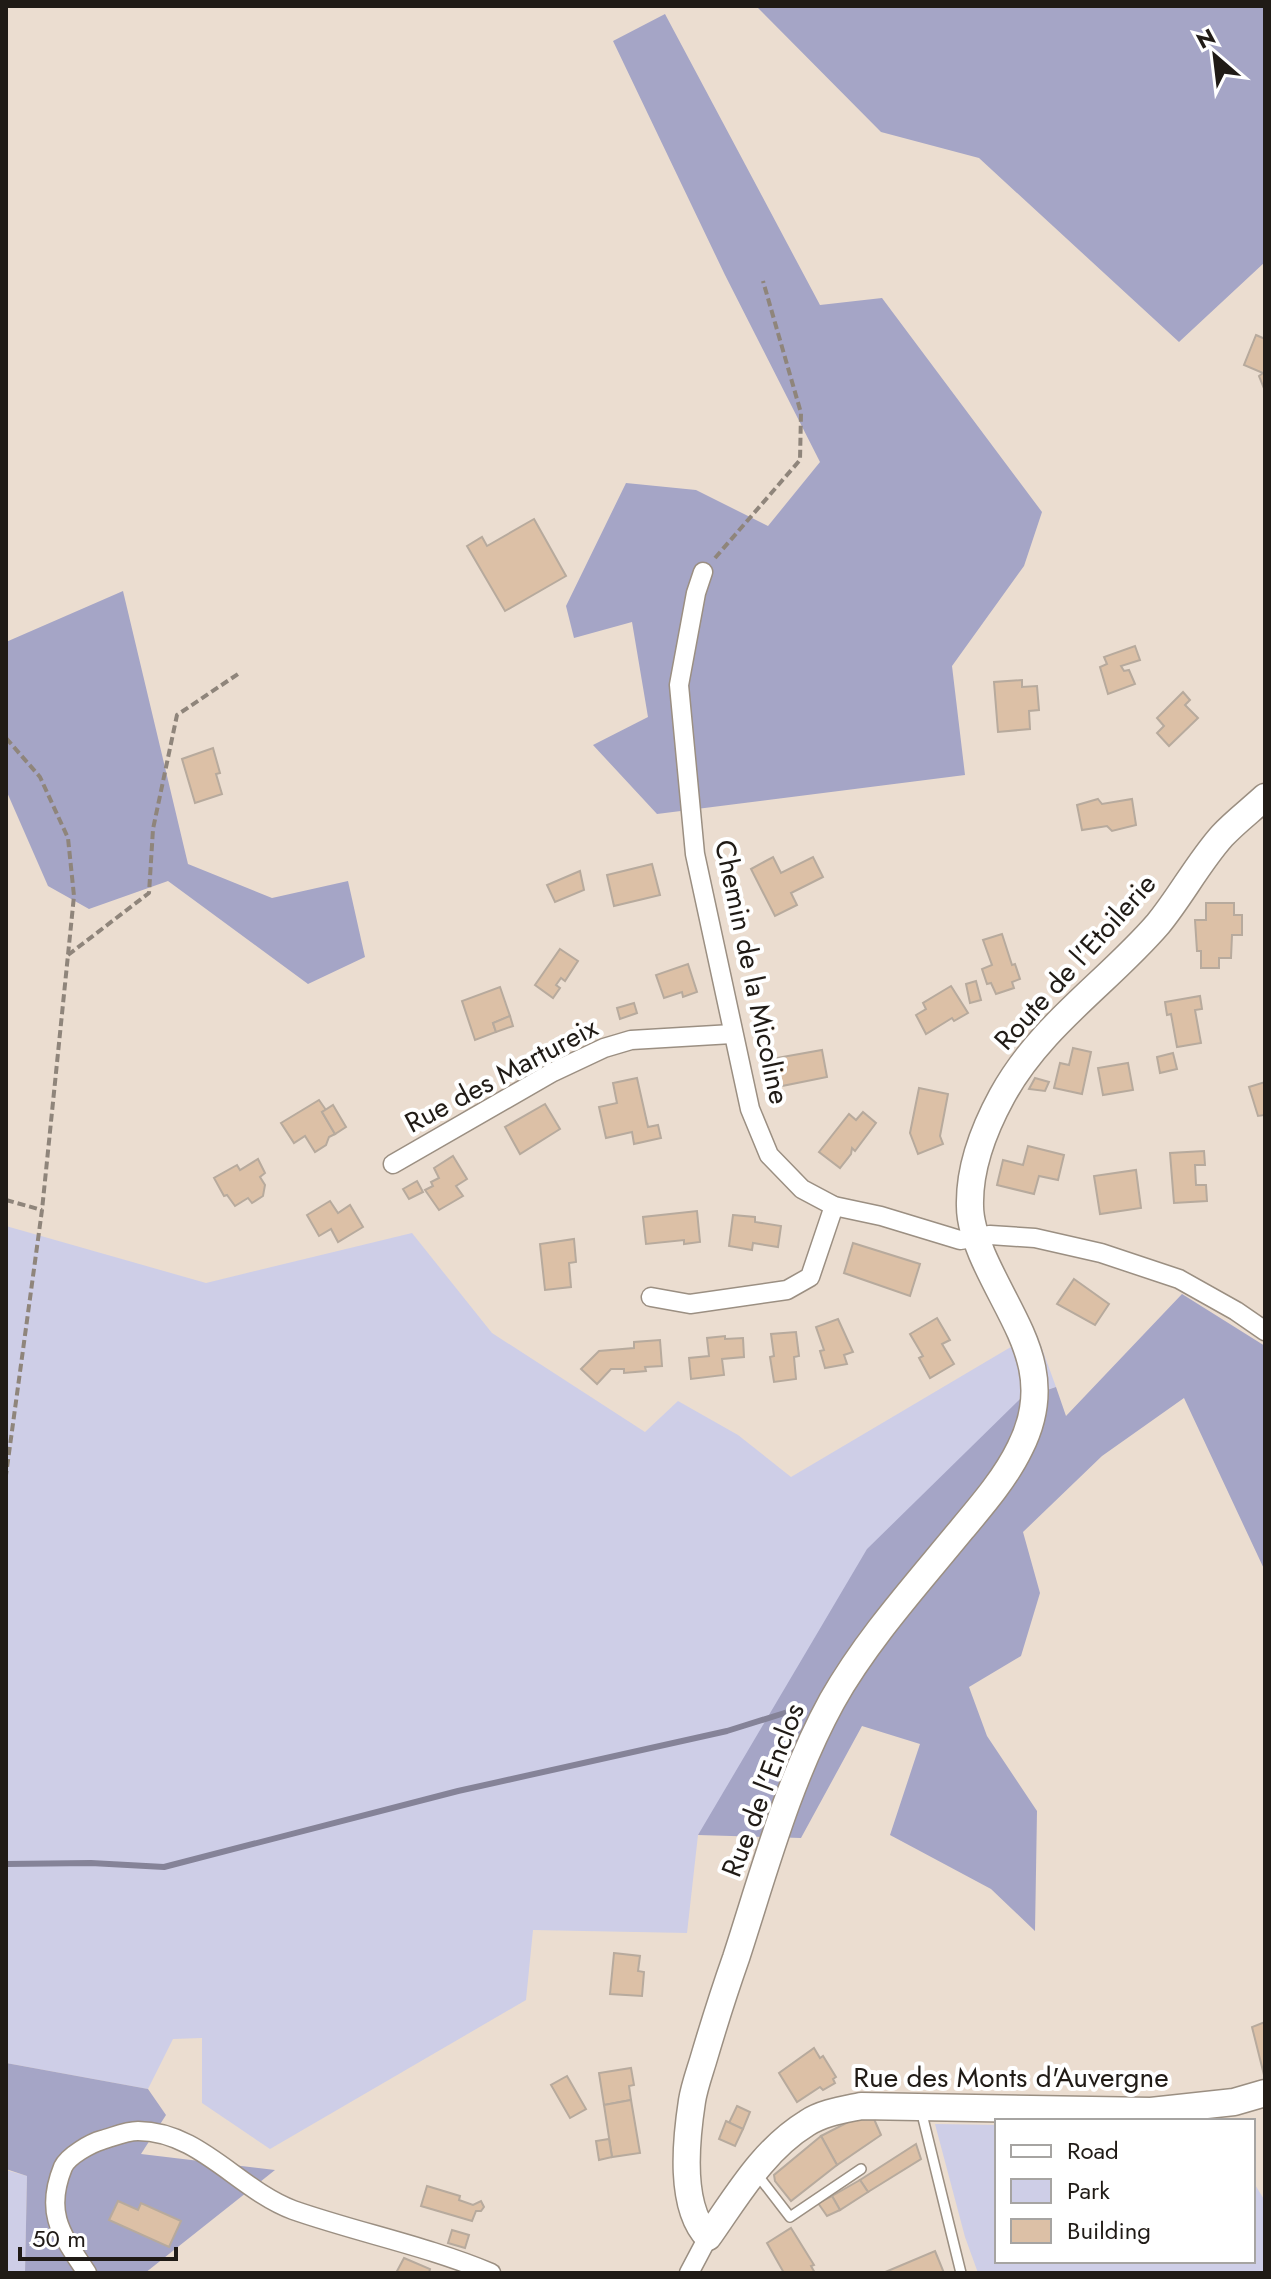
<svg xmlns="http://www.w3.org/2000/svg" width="1271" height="2279" font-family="Jost,sans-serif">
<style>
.green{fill:#cecee7}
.forest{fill:#a5a5c6}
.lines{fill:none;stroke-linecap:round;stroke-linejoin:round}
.stream{stroke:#858398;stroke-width:6}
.building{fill:#dcc0a6;stroke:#b7aa9d;stroke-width:2}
.lane-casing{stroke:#9b8f82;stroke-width:12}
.street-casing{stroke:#9b8f82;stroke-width:21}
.secondary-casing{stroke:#9b8f82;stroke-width:29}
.path{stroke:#8f857b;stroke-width:4;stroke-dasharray:8 4;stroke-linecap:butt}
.lane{stroke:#fff;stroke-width:9}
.street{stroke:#fff;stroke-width:18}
.secondary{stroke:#fff;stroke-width:26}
.labels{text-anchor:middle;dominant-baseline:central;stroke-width:8;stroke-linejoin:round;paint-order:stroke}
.street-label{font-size:28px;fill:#201b16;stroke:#fff}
</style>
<rect width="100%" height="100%" fill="#ebddd0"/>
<!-- green -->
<g class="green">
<polygon points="6,1226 206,1283 412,1233 492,1333 645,1432 678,1401 738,1435 791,1477 1036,1332 1056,1387 1020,1399 698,1835 687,1933 533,1930 526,2000 270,2149 202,2103 202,2038 173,2039 148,2089 6,2063"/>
<polygon points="935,2124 997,2125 997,2261 1253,2261 1254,2183 1265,2201 1265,2273 978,2273 965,2237"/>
<polygon points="6,2170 27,2176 25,2273 6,2273"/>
</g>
<!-- forest -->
<g class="forest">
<polygon points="756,6 1265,6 1265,262 1179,342 979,158 881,132"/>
<polygon points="665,14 820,305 882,298 1042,512 1024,566 952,666 965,775 657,814 593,745 648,717 632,622 574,638 566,606 626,483 696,490 768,526 820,462 725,275 613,41"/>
<polygon points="123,591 188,864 272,898 348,881 365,957 308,984 168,881 89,909 48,886 6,790 6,642"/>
<polygon points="1182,1294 1265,1346 1265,1571 1184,1398 1102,1456 1023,1532 1040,1593 1021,1656 969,1687 987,1736 1037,1811 1035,1931 991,1889 890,1835 920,1744 862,1726 801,1838 698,1835 867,1549 1020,1399 1056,1387 1066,1416"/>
<polygon points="6,2063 148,2089 166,2115 141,2154 275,2170 145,2273 25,2273 27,2176 6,2169"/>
</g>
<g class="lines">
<!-- stream -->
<polyline class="stream" points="6,1864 91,1863 164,1867 458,1791 727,1731 791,1711"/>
</g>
<!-- building -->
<g class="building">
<polygon points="1256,335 1265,339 1265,391 1259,376 1263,373 1244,365"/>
<polygon points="534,519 566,576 505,611 467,546 482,537 487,546"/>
<polygon points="1135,646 1140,660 1121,666 1124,671 1129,670 1135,684 1108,694 1100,667 1107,664 1104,657"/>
<polygon points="1022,680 1022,687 1037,686 1039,710 1029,711 1030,729 998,732 994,682"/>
<polygon points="1183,692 1190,700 1185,705 1198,718 1169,746 1157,733 1164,726 1157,718"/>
<polygon points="213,748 220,773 216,774 222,794 195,803 182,759"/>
<polygon points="1098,799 1102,804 1132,799 1136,825 1112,831 1107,826 1082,830 1077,805"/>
<polygon points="773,857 781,873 813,857 823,877 791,893 797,905 775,916 751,869"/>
<polygon points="652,864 660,895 614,906 607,875"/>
<polygon points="580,871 584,890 555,902 547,885"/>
<polygon points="1206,903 1234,903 1234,915 1242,915 1242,935 1232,935 1231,958 1219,958 1219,968 1201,968 1201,951 1197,951 1195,920 1206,920"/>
<polygon points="1002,934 1012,965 1015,964 1020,979 1012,982 1014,988 996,994 991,983 987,984 982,969 992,965 983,940"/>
<polygon points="560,949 578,961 565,981 561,978 556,985 560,988 553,998 535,985"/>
<polygon points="688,964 697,992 683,997 682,992 664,998 656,975"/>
<polygon points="976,981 981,1000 970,1003 966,984"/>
<polygon points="951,986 968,1013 954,1021 952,1018 926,1034 916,1015 926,1009 923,1003"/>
<polygon points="500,987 510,1016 493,1023 496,1032 475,1040 462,1001"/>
<polygon points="1200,996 1202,1009 1195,1010 1201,1043 1177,1047 1171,1014 1167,1015 1165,1002"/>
<polygon points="634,1003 637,1013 620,1019 617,1008"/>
<polygon points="510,1016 513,1026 496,1032 493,1023"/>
<polygon points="1073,1048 1091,1052 1082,1094 1054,1088 1060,1063 1069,1065"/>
<polygon points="822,1050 827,1077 777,1087 771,1059"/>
<polygon points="1173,1053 1177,1069 1160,1073 1157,1057"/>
<polygon points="1128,1063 1133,1090 1103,1095 1098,1068"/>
<polygon points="637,1078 648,1127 658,1125 661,1138 634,1144 632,1132 606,1138 599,1107 617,1103 613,1083"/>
<polygon points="1035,1078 1049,1082 1045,1091 1029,1089"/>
<polygon points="1265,1082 1265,1115 1258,1116 1249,1087"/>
<polygon points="919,1088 948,1094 940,1136 943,1144 918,1154 910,1133"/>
<polygon points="319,1100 326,1110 322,1112 335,1134 329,1137 326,1145 315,1152 305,1136 294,1143 281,1123"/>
<polygon points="545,1104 560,1129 520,1154 505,1127"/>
<polygon points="333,1105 346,1127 335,1134 322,1112"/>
<polygon points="863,1112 876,1123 855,1151 852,1148 851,1154 840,1168 819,1152 849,1114 856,1120"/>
<polygon points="1028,1146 1064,1155 1058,1180 1039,1176 1034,1194 997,1185 1003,1160 1023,1165"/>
<polygon points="1204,1151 1205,1165 1195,1165 1196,1185 1206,1185 1207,1201 1174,1203 1170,1153"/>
<polygon points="453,1156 467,1179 456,1186 463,1196 439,1210 425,1190 433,1186 431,1182 439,1178 434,1168"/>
<polygon points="258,1159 265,1173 260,1177 265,1185 263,1196 252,1203 248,1198 235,1206 227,1195 224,1196 214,1178 237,1165 240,1170"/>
<polygon points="1136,1170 1141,1208 1100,1214 1094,1176"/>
<polygon points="417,1181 423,1192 409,1199 403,1189"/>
<polygon points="330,1201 338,1213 350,1205 363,1227 338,1242 331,1229 319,1236 307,1215"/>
<polygon points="697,1211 700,1242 684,1244 684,1240 646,1244 643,1217"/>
<polygon points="733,1215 755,1217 755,1222 781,1226 778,1247 753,1243 752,1250 729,1246"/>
<polygon points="574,1239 576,1262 569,1263 571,1287 545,1290 540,1244"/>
<polygon points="853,1243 920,1264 910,1296 844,1273"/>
<polygon points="1074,1279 1109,1304 1095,1325 1057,1304"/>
<polygon points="937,1318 950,1340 942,1344 954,1364 930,1378 919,1358 923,1356 910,1334"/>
<polygon points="838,1319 853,1352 844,1355 847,1364 825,1368 820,1351 824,1350 816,1327"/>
<polygon points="796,1332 799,1356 794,1357 796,1379 774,1382 770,1357 774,1356 771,1334"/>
<polygon points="725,1336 725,1339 743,1338 744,1357 722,1359 724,1375 691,1379 689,1358 709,1356 707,1338"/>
<polygon points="660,1340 662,1366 645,1367 646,1371 624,1373 624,1369 611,1369 597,1384 581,1369 599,1351 634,1348 634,1342"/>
<polygon points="614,1953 640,1956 638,1971 644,1972 642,1996 610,1994"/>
<polygon points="1265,2022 1265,2079 1252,2027"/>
<polygon points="814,2048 820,2058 823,2056 836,2077 833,2079 835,2083 823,2090 820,2087 797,2102 779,2073"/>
<polygon points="631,2068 634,2085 629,2086 631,2100 604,2105 599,2073"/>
<polygon points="567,2076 586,2109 570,2118 551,2085"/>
<polygon points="631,2100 640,2153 612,2157 604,2105"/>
<polygon points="737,2106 750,2112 743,2129 729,2123"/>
<polygon points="874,2119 881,2135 837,2165 821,2136 852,2120"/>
<polygon points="726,2121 743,2129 735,2146 719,2139"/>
<polygon points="821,2136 837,2165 791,2201 775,2181 774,2175"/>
<polygon points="609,2139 612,2157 599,2160 596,2141"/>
<polygon points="916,2144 921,2159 868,2192 860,2180"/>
<polygon points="860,2180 868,2192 840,2210 832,2196"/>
<polygon points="427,2186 460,2196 459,2200 473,2205 481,2201 484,2207 481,2211 476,2211 472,2221 421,2206"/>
<polygon points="832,2196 840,2210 827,2216 818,2203"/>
<polygon points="118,2201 138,2210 141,2203 181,2221 169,2247 109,2220"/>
<polygon points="791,2228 814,2265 811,2266 815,2273 784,2273 767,2243"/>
<polygon points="452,2230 469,2235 465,2248 448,2243"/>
<polygon points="935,2251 944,2273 883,2273"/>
<polygon points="404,2258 430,2269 429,2273 396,2273"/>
</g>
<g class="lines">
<!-- lane casing -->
<g class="lane-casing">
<g id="lane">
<polyline points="921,2110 961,2273"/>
<polyline points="756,2173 790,2217 861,2169"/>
</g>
</g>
<!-- street casing -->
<g class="street-casing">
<g id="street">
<polyline points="703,572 696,593 679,685 695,854 750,1109 769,1155 802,1189 834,1206 881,1216 960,1240 990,1235 1035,1238 1101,1253 1179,1279 1236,1311 1265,1331"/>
<polyline points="393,1164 553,1072 604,1048 631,1040 732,1034"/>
<polyline points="651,1297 690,1304 787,1290 810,1277 834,1206"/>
<path d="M87,2273C62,2235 44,2214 63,2167C68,2156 91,2143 102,2140C113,2137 126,2131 138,2131C199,2131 239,2190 293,2210C359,2233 427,2246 491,2273"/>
<polyline points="689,2273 708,2237"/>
</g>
</g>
<!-- secondary casing -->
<g class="secondary-casing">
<path id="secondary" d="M1265,797C1251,810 1235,822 1222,836C1198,863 1181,896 1158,924C1108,982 1040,1026 1002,1096C984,1129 969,1167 970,1206C970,1223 976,1239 982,1254C1011,1322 1059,1371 1020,1448C1006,1477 983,1504 962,1529C917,1584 867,1639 832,1701C788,1781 764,1872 736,1958C724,1992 713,2027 703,2061C699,2074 694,2088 692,2101C686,2140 679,2207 708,2237C737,2196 763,2150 807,2123C822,2113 842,2110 861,2106L1151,2111L1234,2102L1265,2093"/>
</g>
<!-- path -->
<g class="path">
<polyline points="715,558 800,460 801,413 763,281"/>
<polyline points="6,738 40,777 68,838 74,896 42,1210 6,1475"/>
<polyline points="68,955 149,893 153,829 177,715 238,674"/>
<polyline points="6,1200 42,1210"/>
</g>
<!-- lane -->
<use href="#lane" class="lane"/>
<!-- street -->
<use href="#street" class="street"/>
<!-- secondary -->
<use href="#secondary" class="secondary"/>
</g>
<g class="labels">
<!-- street labels -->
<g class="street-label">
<text transform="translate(1075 962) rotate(-48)">Route de l'Etoilerie</text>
<text transform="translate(752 972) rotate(78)">Chemin de la Micoline</text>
<text transform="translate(501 1075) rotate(-28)">Rue des Martureix</text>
<text transform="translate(763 1790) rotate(-69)">Rue de l'Enclos</text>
<text x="1011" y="2077">Rue des Monts d'Auvergne</text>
</g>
</g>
<!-- border -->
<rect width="1271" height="2279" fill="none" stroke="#201b16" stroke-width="16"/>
<!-- legend -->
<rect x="995" y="2119" width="260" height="144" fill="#ffffff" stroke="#a6a4a2" stroke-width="2"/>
<rect x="1011" y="2145" width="40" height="12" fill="#ffffff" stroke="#a6a4a2" stroke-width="2"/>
<text x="1067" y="2159" font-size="24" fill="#201b16">Road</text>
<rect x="1011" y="2179" width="40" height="24" fill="#cecee7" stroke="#a6a4a2" stroke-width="2"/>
<text x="1067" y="2199" font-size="24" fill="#201b16">Park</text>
<rect x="1011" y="2219" width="40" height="24" fill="#dcc0a6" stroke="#a6a4a2" stroke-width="2"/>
<text x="1067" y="2239" font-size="24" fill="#201b16">Building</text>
<!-- north arrow -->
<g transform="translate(1215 56) rotate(332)" stroke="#ffffff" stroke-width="6" paint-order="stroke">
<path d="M0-6L14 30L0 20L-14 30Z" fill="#201b16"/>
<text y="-12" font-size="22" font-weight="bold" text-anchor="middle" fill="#201b16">N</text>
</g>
<!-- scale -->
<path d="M20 2247v12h156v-12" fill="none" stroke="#201b16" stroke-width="4"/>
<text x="32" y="2247" font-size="24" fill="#201b16" stroke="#ffffff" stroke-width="6" paint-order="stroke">50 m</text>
</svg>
